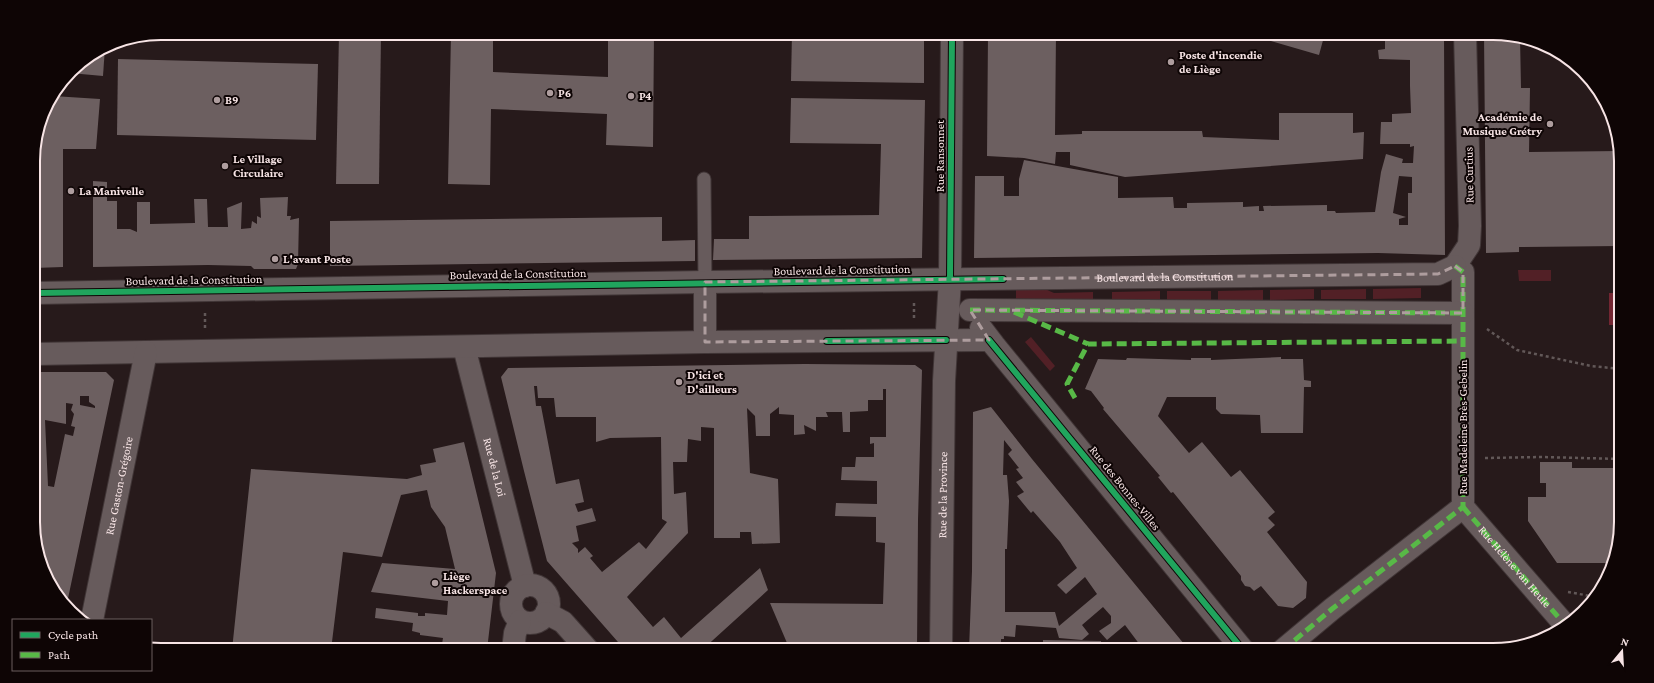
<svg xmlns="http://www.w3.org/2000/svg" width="1654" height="683" font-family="'Crimson Pro',serif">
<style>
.green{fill:#522026}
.water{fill:#732632}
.building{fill:#6c5f60;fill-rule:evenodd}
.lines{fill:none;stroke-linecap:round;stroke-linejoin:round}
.lane-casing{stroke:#413637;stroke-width:15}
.street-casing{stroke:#413637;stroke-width:24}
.path{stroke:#625858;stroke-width:2.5;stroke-dasharray:3 3;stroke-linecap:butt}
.lane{stroke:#675b5c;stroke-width:13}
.street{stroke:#675b5c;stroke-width:22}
.quiet{stroke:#58b947;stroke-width:5;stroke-dasharray:10 5;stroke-linecap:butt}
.cycleway-casing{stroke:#0e0505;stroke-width:8}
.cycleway{stroke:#20a55d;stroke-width:6}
.marked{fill:none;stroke:#ae9d9e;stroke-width:3;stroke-dasharray:8 5;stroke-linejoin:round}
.poi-dot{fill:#ae9d9e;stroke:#0e0505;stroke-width:1.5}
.labels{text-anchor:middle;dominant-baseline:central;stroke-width:4;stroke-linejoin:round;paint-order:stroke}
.poi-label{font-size:12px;font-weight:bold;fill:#f7e4e5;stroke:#0e0505;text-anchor:start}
.street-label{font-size:12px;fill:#f7e4e5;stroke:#0e0505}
.rim{fill:none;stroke:#f7e4e5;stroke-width:2}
</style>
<rect width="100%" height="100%" fill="#271a1b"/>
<!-- green -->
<g class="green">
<polygon points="1518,270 1551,270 1551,281 1519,281"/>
<polygon points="1016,285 1036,285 1054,293 1093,292 1093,302 1016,303"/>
<polygon points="1421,288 1421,298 1373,299 1373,289"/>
<polygon points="1314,289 1314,299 1270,300 1270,290"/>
<polygon points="1366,289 1366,299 1321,299 1321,290"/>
<polygon points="1263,290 1263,300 1218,300 1218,291"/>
<polygon points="1160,291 1160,301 1112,301 1112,292"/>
<rect x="1167" y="291" width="44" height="10"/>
<polygon points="1031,337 1055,366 1050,371 1025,342"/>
</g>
<!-- water -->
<rect class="water" x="1609" y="293" width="11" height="32"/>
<!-- building -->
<g class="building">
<polygon points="339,33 381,33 379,184 336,184"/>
<polygon points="451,33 493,33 493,72 608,77 608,33 654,33 653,147 606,145 607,114 491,109 490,185 448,184"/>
<polygon points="792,33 924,33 924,83 791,81"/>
<polygon points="988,33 1056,33 1055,135 1082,134 1082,131 1202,131 1203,137 1279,140 1279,113 1353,113 1353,133 1364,132 1363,159 1125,177 1070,165 1070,152 1056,152 1055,164 1024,158 987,156"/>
<polygon points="1244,33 1325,33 1319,55"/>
<path d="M1407,33H1444L1445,255L1378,253L974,258L975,176H1004V196H1019V179L1024,160L1118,177V198L1173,197L1174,208H1187V203L1243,202V207L1259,206V211H1264L1263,206L1327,205V211H1335L1336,213L1375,212L1381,172L1386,154L1403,159L1402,163H1413L1414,146L1410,147V144H1380L1381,122H1392V114L1411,113L1410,86V60L1379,59L1378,50L1385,49V37L1407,36ZM1399,176L1412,177V193H1408V225H1399V219L1406,217L1393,213Z"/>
<polygon points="1484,33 1520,37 1521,88 1530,88 1529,152 1620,151 1620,246 1519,247 1519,252 1486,253"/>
<polygon points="105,47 103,76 70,73 76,65"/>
<polygon points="118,59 318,64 316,140 117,135"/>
<polygon points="53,96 100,99 96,149 63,149 63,267 34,268 34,229 37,229 35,174 38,136 46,104"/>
<polygon points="791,98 925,100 922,258 713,260 714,239 749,239 749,216 879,215 881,144 790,143"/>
<polygon points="93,181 107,182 107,201 117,201 117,229 130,229 137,232 137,202 150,202 150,224 195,223 194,199 207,199 208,227 228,227 227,208 242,202 241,229 251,228 252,221 257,224 257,216 261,218 260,198 288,197 287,216 291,216 290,220 299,218 298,264 296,269 254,269 251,266 208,265 93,267"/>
<polygon points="662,217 662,241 695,240 695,261 330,266 330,221"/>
<polygon points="1281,357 1281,359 1303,359 1304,380 1311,381 1311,387 1304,387 1303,433 1261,433 1260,415 1221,414 1216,409 1216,397 1167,397 1158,416 1189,453 1202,442 1231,477 1240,470 1275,512 1268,518 1275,525 1267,532 1307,582 1306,598 1293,608 1278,606 1261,586 1254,591 1250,587 1245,586 1241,580 1241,576 1173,492 1171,493 1158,477 1160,476 1103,409 1104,408 1091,391 1085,389 1098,359 1126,360 1127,358 1191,360 1191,358 1211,358 1211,360"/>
<path d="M805,364L915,365L922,370L918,520L917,650H790L770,603L883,604L885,543L876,542V517L835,516L836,503L877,504V481L841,480L842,467H855L856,457H874V443L870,444V437H886V389H883V400H868V411L850,412V432H843L842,412H826L828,417H816V431L804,425L805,434L794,435V415L779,414V407L770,414V436H756L755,416L747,408L750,473L778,479L780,543L752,544L751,532H740V538H714V428L701,427V441L688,439L687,462H673L674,494L686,492L688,533L627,597L653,627L664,617L681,638L760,568L768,590L702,650H625L547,561L524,471L501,377L508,368ZM534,386H537L538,398H554L556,417H596V442L610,438L661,437L662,519L667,522L646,549L639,542L602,572L590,558L593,556L585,547L578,553V549L572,543L579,541L576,526L596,521L592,508L578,512L575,504L584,502L579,479L556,484L541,406H536Z"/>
<path d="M34,372H106L114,380L66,608L35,547ZM80,396H89V402L95,406V408L80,405ZM66,403L73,404L71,410L74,414L71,426L75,427L73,436L65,434L54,487L48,486L45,420L66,424Z"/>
<path d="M991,407L1032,459L1189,650H1136L1135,649L1140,645L1125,625L1107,640L1099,631L1111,623V616L1103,607L1082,625L1089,634L1082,640L1059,638L1056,628L1016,625L1015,637L1004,636V639H1001V650H969L972,571L973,412ZM1004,440L1012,450L1008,454L1019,468L1016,469L1023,478L1016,482L1024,492L1017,496L1031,513L1033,511L1060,542L1077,568L1057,585L1066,594L1085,577L1097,594L1059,626L1055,612H1005V549H1007L1009,501L1007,475H1003Z"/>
<polygon points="464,442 496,573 487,650 441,650 443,638 420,635 420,633 412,631 413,623 375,618 376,608 418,613 418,616 425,616 425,613 447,615 448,601 371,592 382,563 455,569 445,527 431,507 427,490 401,495 382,557 343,552 331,650 232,650 251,469 407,479 422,475 420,465 436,462 433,449"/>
<polygon points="1540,462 1572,462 1572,468 1621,468 1621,522 1614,563 1557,563 1528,521 1528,497 1546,497 1546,483 1540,483"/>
<polygon points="1043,640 1101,641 1101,650 1043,650"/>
<polygon points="368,643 417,649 417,650 367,650"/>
<polygon points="550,644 555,650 538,650 539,647"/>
</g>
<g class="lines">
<!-- lane casing -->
<g class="lane-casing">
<polyline id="lane" points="704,179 705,282"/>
</g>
<!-- street casing -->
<g class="street-casing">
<g id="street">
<polyline points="1455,266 1463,272 1463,507"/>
<polyline points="1455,266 1469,245 1470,226 1465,33"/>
<polyline points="705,282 705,342"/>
<path id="s1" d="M34,293L705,282L1438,274L1455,266"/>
<polyline points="970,310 1463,313"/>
<polyline points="981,328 994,345 1243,650"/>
<path id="s2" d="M464,347L525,586"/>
<polyline points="34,354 705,342 989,340"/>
<polyline points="1463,507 1566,626"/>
<circle cx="530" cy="604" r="19"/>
<polyline points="546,613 563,622 588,650"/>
<path id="s3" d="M92,620L146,352"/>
<polyline points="513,650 515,633 520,621"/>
<path id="s4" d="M941,650L944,381L950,279L952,33"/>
<polyline points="1283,650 1332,609 1463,507"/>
</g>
</g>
<!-- path -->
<g class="path">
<polyline points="914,303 914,318"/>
<polyline points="205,328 205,313"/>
<polyline points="1487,329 1517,350 1591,366 1621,369"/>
<polyline points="1485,458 1541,457 1621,459"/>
<polyline points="1568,592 1596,597"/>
</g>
<!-- lane -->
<use href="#lane" class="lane"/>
<!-- street -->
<use href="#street" class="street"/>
<!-- quiet -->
<g class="quiet">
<polyline points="1455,266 1463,272 1463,507"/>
<polyline points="970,310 1463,313"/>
<polyline points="1014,312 1088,344"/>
<polyline points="1075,398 1067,384 1088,344 1463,341"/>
<path id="s5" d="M1463,507L1566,626"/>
<polyline points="1283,650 1332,609 1463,507"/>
</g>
<!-- cycleway casing -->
<g class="cycleway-casing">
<g id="cycleway">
<polyline points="950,279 952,33"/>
<polyline points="34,293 1003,279"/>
<polyline points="989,340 1243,650"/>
<polyline points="827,341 946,340"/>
</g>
</g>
<!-- cycleway -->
<use href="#cycleway" class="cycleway"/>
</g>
<!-- marked area -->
<path class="marked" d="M1455,266L1463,272V313L970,310L989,340L705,342V282L1438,274Z"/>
<!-- markers -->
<g class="poi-dot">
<circle cx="1171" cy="62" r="4"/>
<circle cx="550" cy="93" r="4"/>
<circle cx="631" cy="96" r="4"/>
<circle cx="217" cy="100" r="4"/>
<circle cx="1550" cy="124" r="4"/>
<circle cx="225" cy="166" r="4"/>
<circle cx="71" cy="191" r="4"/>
<circle cx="275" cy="259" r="4"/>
<circle cx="679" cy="382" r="4"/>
<circle cx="435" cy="583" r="4"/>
</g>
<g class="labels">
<!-- poi labels -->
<g class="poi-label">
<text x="1179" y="55">Poste d'incendie<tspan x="1179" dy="14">de Liège</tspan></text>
<text x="558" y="93">P6</text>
<text x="639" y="96">P4</text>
<text x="225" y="100">B9</text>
<text x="1542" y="117" text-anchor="end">Académie de<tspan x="1542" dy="14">Musique Grétry</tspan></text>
<text x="233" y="159">Le Village<tspan x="233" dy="14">Circulaire</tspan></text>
<text x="79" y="191">La Manivelle</text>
<text x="283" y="259">L'avant Poste</text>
<text x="687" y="375">D'ici et<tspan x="687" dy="14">D'ailleurs</tspan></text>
<text x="443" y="576">Liège<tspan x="443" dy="14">Hackerspace</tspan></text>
</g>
<!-- street labels -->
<g class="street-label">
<text transform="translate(940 156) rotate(-90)">Rue Ransonnet</text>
<text transform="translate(1469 175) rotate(-91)">Rue Curtius</text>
<text transform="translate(842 270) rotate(-1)">Boulevard de la Constitution</text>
<text transform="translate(518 274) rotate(-1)">Boulevard de la Constitution</text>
<text stroke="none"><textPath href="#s1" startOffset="1131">Boulevard de la Constitution</textPath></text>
<text transform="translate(194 280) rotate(-1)">Boulevard de la Constitution</text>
<text transform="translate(1463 427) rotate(-90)">Rue Madeleine Brès-Gebelin</text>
<text stroke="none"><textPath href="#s2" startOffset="124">Rue de la Loi</textPath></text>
<text stroke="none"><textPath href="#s3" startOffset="137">Rue Gaston-Grégoire</textPath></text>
<text transform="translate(1125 488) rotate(51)">Rue des Bonnes-Villes</text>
<text stroke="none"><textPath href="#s4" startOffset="155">Rue de la Province</textPath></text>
<text stroke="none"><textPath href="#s5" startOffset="79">Rue Hélène van Heule</textPath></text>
</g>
</g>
<!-- crop -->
<path d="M0 0H1654V683H0ZM161 40H1493A121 121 0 0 1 1614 161V522A121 121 0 0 1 1493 643H161A121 121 0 0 1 40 522V161A121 121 0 0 1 161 40Z" fill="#0e0505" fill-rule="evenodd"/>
<path class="rim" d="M161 40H1493A121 121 0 0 1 1614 161V522A121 121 0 0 1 1493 643H161A121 121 0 0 1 40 522V161A121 121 0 0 1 161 40Z"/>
<!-- legend -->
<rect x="12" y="619" width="140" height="52" fill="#0e0505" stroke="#6b5e5f"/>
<rect x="20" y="632" width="20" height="6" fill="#20a55d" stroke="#6b5e5f"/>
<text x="48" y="639" font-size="12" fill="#f7e4e5">Cycle path</text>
<rect x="20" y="652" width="20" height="6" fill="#58b947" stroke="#6b5e5f"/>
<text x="48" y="659" font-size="12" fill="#f7e4e5">Path</text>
<!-- north arrow -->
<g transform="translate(1622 651) rotate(18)" stroke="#0e0505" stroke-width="3" paint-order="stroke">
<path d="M0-3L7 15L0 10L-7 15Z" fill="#f7e4e5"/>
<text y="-6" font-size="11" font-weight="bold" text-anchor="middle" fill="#f7e4e5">N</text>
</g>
</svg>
